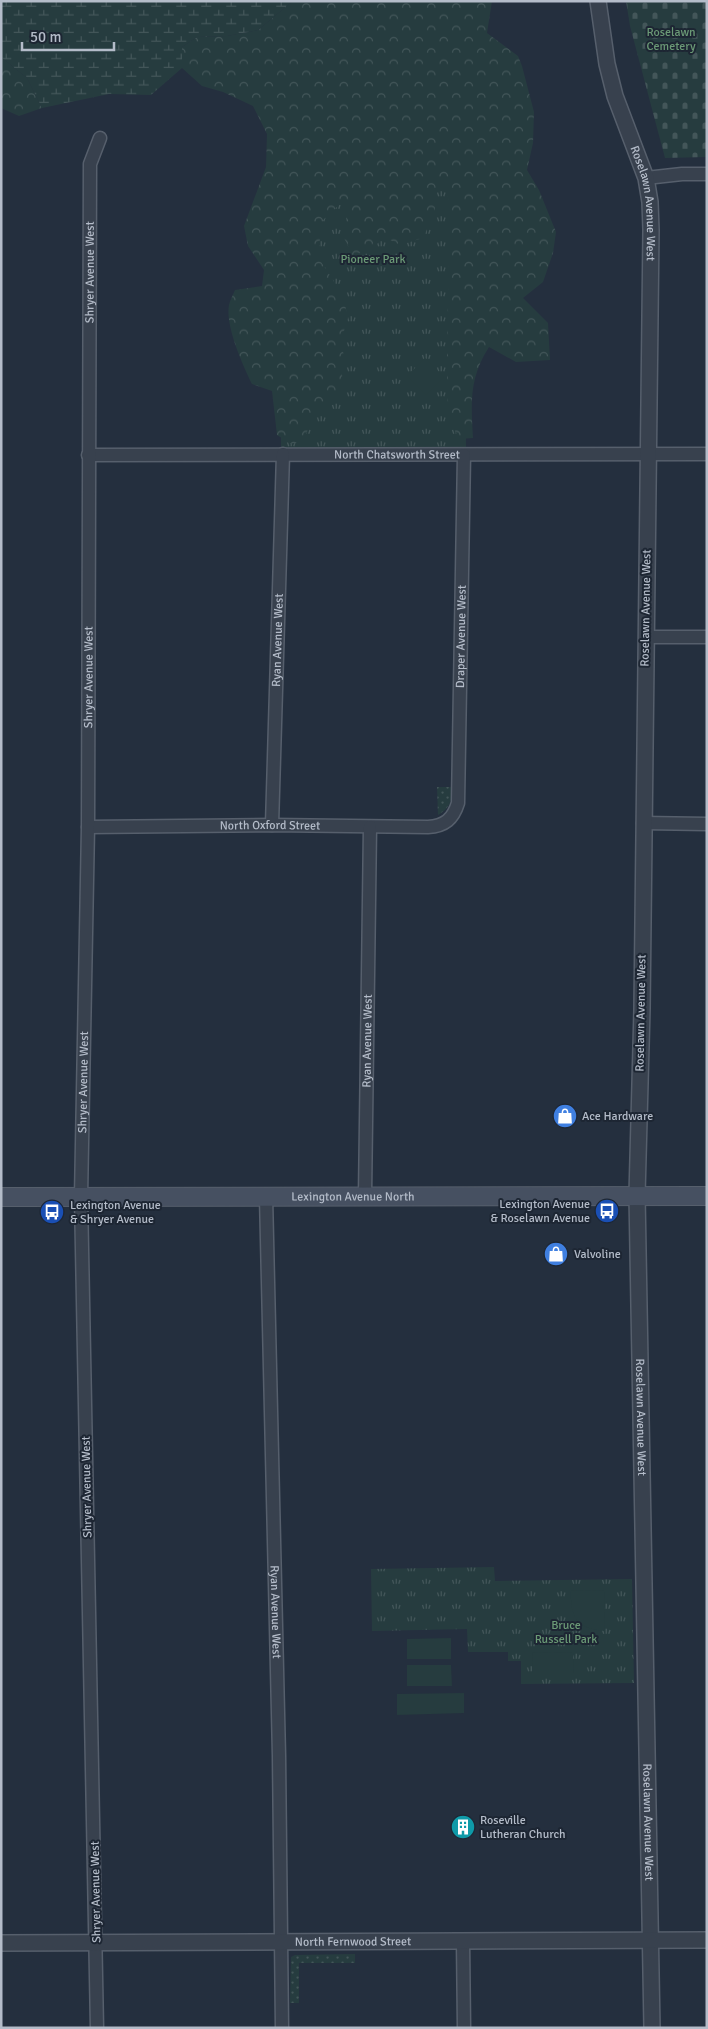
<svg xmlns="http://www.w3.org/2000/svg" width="708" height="2029" font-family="Signika,sans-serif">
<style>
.grass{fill:url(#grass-tufts)}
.forest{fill:url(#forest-crowns)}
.wetland{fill:url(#wetland-marsh)}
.cemetery{fill:url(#cemetery-stones)}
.garden{fill:url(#garden-dots)}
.pitch{fill:#263c3f}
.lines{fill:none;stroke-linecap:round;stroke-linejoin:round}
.minor-casing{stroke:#565f6c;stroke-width:15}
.tertiary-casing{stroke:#565f6c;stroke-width:18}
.secondary-casing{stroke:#565f6c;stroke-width:20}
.minor{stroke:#38414e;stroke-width:12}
.tertiary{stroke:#38414e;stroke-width:15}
.secondary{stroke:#465061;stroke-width:18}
.labels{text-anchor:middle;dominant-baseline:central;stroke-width:4;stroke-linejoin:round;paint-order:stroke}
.park-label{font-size:12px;fill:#6b9a76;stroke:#1d2633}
.street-label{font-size:12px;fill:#b4bcc9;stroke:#1d2633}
.poi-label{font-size:12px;fill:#b4bcc9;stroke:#1d2633;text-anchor:start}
</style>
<defs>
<pattern id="grass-tufts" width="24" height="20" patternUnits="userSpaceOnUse" patternTransform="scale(1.25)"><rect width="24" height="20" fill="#263c3f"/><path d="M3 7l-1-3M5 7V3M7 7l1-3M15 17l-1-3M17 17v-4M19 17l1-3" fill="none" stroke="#435659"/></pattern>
<pattern id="forest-crowns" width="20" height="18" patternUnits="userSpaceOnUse" patternTransform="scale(1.25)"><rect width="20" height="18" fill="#263c3f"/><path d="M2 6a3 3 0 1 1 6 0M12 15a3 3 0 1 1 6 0" fill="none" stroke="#435659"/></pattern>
<pattern id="wetland-marsh" width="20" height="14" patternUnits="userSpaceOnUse" patternTransform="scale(1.25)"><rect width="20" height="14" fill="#263c3f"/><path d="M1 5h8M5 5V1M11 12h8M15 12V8" fill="none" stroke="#435659"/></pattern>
<pattern id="cemetery-stones" width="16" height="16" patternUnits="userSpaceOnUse" patternTransform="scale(1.25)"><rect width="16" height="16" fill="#263c3f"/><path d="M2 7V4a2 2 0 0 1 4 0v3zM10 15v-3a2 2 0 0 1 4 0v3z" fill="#435659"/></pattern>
<pattern id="garden-dots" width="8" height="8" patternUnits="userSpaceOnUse" patternTransform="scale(1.25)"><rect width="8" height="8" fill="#263c3f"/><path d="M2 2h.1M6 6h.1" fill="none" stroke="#435659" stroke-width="1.8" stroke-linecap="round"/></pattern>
</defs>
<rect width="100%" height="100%" fill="#242f3e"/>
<!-- grass -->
<g class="grass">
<polygon points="280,69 464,69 466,448 281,449"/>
<polygon points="494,1567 495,1581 632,1579 634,1683 521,1684 521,1661 508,1661 508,1652 468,1652 467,1629 372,1631 371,1569"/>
</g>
<!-- forest -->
<g class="forest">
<path d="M293,1H492L487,33L518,56L522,66L534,112L533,143L527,170L539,190L556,232L553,253L543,282L523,298L548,323L550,360L516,362L489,347C469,378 471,403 473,438L459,439L448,416L447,368L449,216L447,179L438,187L434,214L423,238L400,245L384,237L374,247L353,256L343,236L349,204L339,205L323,220L319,245L322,263L343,296L348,318L339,347L345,355L342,374L343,393L331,406L315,408L304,441L291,444L277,435L272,391L252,384C243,365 225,326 229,305C230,300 233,295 235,290L262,286L264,270L248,246L244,226L266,167L267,134L253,106L223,92L202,86L182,68V47L197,37L227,36L258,30Z"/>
<polygon points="1,57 27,78 42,108 19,116 1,108"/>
</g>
<!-- wetland -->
<polygon class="wetland" points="1,1 293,1 258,30 227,36 197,37 182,47 182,68 151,95 109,94 42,108 27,78 1,57"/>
<!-- cemetery -->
<polygon class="cemetery" points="626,1 707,1 707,157 665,158 630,26"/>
<!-- garden -->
<g class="garden">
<path d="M437,787H452C452,801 450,808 438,815Z"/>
<polygon points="355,1954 355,1963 299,1963 299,2003 290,2003 291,1957 295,1955"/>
</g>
<!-- pitch -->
<g class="pitch">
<polygon points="425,358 444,377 426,395 407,376"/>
<path d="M571,1590L605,1591L604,1631C576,1628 570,1617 571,1590Z"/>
<polygon points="451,1638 451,1659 407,1659 407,1639"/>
<polygon points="532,1652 573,1653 574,1673 533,1673"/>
<polygon points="407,1665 451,1665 452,1686 407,1686"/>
<polygon points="464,1693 464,1713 397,1715 397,1694"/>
</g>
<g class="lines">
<!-- minor casing -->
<g class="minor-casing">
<g id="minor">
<polyline points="646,178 682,174 707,174"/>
<path id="s1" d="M88,455L707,454"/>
<polyline points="646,637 707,637"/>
<polyline points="643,823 707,824"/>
<path id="s2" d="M272,825L283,454"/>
<path id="s3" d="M88,827L272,825L428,827C445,826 453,819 458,803L464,455"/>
<path id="s4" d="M266,1196L279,1756L282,2028"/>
<path id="s5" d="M365,1196L370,827"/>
<polyline points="463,1941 464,2028"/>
<path id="s6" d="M97,2028L81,1197L88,827L90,164L100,138"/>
</g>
</g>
<!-- tertiary casing -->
<g class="tertiary-casing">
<g id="tertiary">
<path id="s7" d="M598,1L607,64L615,96L646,178L650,202L651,230L642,1009L637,1195L652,2028"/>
<path id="s8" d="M1,1943L707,1940"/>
</g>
</g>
<!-- secondary casing -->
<g class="secondary-casing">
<g id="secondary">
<path id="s9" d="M1,1197L707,1196"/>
</g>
</g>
<!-- minor -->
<use href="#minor" class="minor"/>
<!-- tertiary -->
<use href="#tertiary" class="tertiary"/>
<!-- secondary -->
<use href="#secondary" class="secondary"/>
</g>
<!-- icons -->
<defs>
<g id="shop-disc" transform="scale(1.25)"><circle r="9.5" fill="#3f7fe0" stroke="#1d2633"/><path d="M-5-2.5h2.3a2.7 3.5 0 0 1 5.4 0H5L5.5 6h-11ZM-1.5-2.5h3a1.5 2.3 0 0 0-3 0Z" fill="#fff"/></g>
<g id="bus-disc" transform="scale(1.25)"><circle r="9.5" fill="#1a4fb4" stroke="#1d2633"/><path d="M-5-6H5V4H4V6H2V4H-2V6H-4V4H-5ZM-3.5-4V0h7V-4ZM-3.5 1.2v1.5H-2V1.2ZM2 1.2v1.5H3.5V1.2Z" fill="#fff"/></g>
<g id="building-disc" transform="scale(1.25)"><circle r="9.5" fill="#0f9aa8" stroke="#1d2633"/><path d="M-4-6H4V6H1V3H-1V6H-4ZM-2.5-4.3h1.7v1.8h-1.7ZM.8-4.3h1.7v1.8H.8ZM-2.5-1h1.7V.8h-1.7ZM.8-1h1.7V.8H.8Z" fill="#fff"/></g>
</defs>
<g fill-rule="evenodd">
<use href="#shop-disc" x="565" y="1116"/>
<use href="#bus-disc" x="607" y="1211"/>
<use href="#bus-disc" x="52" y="1212"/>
<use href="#shop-disc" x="556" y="1254"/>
<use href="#building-disc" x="463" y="1827"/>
</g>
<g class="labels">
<!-- park labels -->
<g class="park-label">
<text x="671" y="32">Roselawn<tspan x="671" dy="14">Cemetery</tspan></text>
<text x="373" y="259">Pioneer Park</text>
<text x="566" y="1625">Bruce<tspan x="566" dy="14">Russell Park</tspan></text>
</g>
<!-- street labels -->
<g class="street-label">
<text stroke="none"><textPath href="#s7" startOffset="209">Roselawn Avenue West</textPath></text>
<text stroke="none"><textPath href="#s6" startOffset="1756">Shryer Avenue West</textPath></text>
<text stroke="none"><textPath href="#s1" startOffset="309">North Chatsworth Street</textPath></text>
<text transform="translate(646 608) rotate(-89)">Roselawn Avenue West</text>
<text stroke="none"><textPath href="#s3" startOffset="548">Draper Avenue West</textPath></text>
<text stroke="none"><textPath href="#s2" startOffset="185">Ryan Avenue West</textPath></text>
<text stroke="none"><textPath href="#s6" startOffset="1351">Shryer Avenue West</textPath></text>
<text stroke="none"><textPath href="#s3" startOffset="182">North Oxford Street</textPath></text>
<text transform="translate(641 1013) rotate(-89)">Roselawn Avenue West</text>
<text stroke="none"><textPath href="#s5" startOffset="155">Ryan Avenue West</textPath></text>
<text stroke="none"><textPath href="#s6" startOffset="946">Shryer Avenue West</textPath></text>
<text stroke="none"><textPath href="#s9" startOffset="352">Lexington Avenue North</textPath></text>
<text stroke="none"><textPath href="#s7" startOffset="1424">Roselawn Avenue West</textPath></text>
<text transform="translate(87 1487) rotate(-91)">Shryer Avenue West</text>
<text stroke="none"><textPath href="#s4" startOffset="416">Ryan Avenue West</textPath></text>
<text stroke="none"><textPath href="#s7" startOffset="1829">Roselawn Avenue West</textPath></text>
<text transform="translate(96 1892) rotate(-91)">Shryer Avenue West</text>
<text stroke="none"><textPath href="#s8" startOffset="352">North Fernwood Street</textPath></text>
</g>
<!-- poi labels -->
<g class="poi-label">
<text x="582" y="1116">Ace Hardware</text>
<text x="590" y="1204" text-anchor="end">Lexington Avenue<tspan x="590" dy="14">&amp; Roselawn Avenue</tspan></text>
<text x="70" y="1205">Lexington Avenue<tspan x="70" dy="14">&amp; Shryer Avenue</tspan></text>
<text x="574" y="1254">Valvoline</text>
<text x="480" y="1820">Roseville<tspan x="480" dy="14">Lutheran Church</tspan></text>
</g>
</g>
<!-- border -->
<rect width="708" height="2029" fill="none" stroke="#b4bcc9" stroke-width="5"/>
<!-- scale -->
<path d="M22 42v8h92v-8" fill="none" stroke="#b4bcc9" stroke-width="2.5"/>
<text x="30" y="42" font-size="15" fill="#b4bcc9" stroke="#1d2633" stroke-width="4" paint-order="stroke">50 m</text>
</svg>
